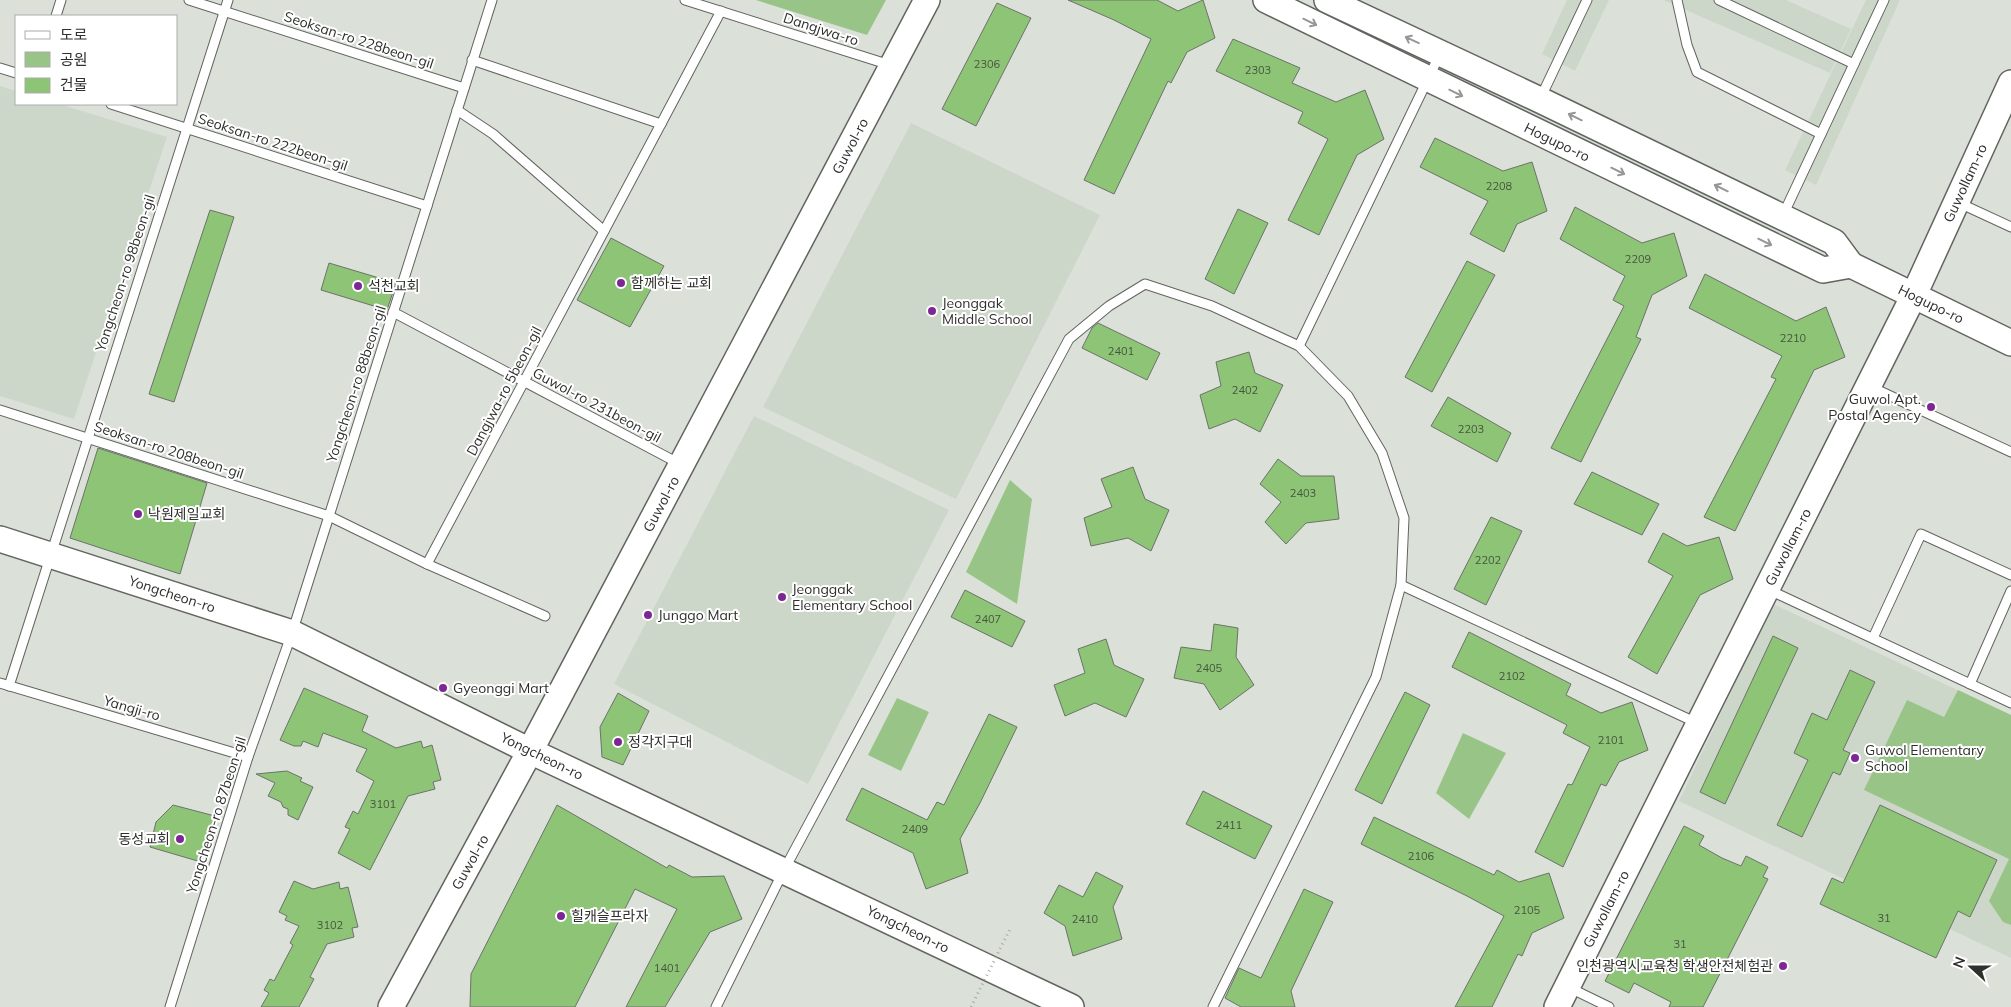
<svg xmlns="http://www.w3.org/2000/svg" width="2011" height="1007" font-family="Mulish,'Noto Sans KR',sans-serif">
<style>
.built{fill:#cdd7c9}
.green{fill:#98c487}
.building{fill:#8dc476;stroke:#6d726b}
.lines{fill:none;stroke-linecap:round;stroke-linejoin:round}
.lane-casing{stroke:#61655f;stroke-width:11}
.secondary-casing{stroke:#61655f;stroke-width:28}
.lane{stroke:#fff;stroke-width:9}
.secondary{stroke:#fff;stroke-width:25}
.path-bridge{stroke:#a6aba4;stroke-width:3;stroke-dasharray:1 4;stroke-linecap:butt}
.oneway{stroke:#969896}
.poi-dot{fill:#7d2796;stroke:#fff;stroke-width:2}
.labels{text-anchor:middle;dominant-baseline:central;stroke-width:4;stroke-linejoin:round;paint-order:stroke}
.number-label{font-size:11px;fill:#46553f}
.street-label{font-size:14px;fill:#2e302d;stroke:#fff}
.poi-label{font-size:14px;fill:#2e302d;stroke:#fff;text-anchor:start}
</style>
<rect width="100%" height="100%" fill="#dbe1d9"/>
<!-- built -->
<g class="built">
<polygon points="1567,0 1609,0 1575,71 1542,54"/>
<polygon points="1663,0 1786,0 1851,29 1830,73"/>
<polygon points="1866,0 1900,0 1816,185 1785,170"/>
<polygon points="0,86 16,91 16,104 59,104 167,137 74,419 0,396"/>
<polygon points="911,123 1100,215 956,499 763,407"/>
<polygon points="754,416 949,510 808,784 614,684"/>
<polygon points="1773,604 2011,715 2011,958 1679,801"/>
</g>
<!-- green -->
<g class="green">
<polygon points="756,0 886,0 867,35"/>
<polygon points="1010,480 1032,499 1017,604 966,572"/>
<polygon points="1958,690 2011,715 2011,925 2003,922 1989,901 2009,859 1864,790 1907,700 1944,717"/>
<polygon points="897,698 929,712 901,771 868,755"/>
<polygon points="1463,733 1506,753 1469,819 1436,793"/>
</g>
<!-- building -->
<g class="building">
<polygon points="1068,0 1157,0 1178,11 1203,0 1215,38 1187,52 1171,83 1168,81 1114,194 1084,180 1151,39 1114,20"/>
<polygon points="997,3 1031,18 976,126 942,109"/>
<polygon points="1233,39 1300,68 1292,83 1336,102 1365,90 1384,139 1357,155 1319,235 1288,220 1328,139 1298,123 1303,112 1216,71"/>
<polygon points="1435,138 1503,171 1532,162 1547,211 1517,224 1504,252 1470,234 1488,201 1420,167"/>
<polygon points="1575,207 1642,243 1674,233 1687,276 1652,295 1636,337 1641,339 1581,462 1551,448 1624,306 1613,300 1625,276 1560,239"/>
<polygon points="1238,209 1268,223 1234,294 1205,279"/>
<polygon points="210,210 234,217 174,402 149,394"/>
<polygon points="611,238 664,266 630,327 577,300"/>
<polygon points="1467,261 1495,275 1432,392 1405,377"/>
<polygon points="329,263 396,283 387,310 321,290"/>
<polygon points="1705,274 1796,321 1826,307 1845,357 1814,370 1735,531 1704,517 1776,379 1771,377 1782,356 1689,308"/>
<polygon points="1098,323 1160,353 1147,380 1082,348 1092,328"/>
<polygon points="1249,352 1255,373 1283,385 1260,432 1235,419 1209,429 1200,395 1221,386 1216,362"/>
<polygon points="1448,397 1511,433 1497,462 1431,426"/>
<polygon points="98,448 207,483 180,574 70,538"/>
<polygon points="1278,459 1301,476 1334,476 1339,519 1306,523 1286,544 1265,522 1281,502 1260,484"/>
<polygon points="1133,467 1145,499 1169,510 1151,551 1128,538 1091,546 1084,518 1112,507 1101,479"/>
<polygon points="1592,472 1659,504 1642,535 1574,504"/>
<polygon points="1491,517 1522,531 1486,605 1454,589"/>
<polygon points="1663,533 1687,546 1719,537 1733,579 1700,595 1657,674 1628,657 1673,576 1648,562"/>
<polygon points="965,590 1025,621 1012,647 951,617"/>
<polygon points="1214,624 1238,628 1236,657 1254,685 1220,710 1204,684 1174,678 1181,647 1211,651"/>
<polygon points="1469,632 1571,684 1566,695 1601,713 1632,702 1648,750 1619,762 1606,786 1601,784 1563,867 1535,852 1568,784 1572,785 1590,747 1563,733 1567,725 1452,667"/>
<polygon points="1773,636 1798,648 1725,804 1700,792"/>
<polygon points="1106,639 1114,665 1144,679 1126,717 1095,703 1065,716 1054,685 1085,673 1078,649"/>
<polygon points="1850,670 1875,682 1843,750 1850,753 1840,775 1833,772 1802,837 1777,825 1808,760 1794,753 1812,713 1827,720"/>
<polygon points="304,688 368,716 362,731 396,748 421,741 423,748 432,745 441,780 433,782 435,789 408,796 370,870 338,853 350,829 345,827 353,811 358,814 374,781 356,771 367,749 323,733 318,747 303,741 301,746 294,746 280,740"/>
<polygon points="1405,692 1430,705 1382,804 1355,790"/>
<polygon points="618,693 649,711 623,765 602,757 600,727"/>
<polygon points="989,714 1017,727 980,803 960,839 968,873 926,889 913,853 846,820 862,788 927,820 937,802 944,805"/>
<polygon points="287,771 302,778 300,781 313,787 298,820 288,815 288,809 283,807 281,802 268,796 275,783 256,774"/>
<polygon points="1203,791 1272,826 1255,859 1186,824"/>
<polygon points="173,805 215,816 201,862 150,847 156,822"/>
<polygon points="557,805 667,868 669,865 692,877 724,876 742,919 710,932 665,1007 626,1007 677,909 635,889 575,1007 470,1007 471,974"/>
<polygon points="1880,805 1997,860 1970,917 1958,911 1936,958 1820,904 1832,878 1843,883"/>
<polygon points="1374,817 1494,875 1497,870 1519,882 1549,873 1564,918 1532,933 1522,956 1518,954 1492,1007 1455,1007 1504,916 1467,896 1361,844"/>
<polygon points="1684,826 1704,836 1699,845 1722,858 1741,866 1746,856 1768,867 1763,877 1768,879 1703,1007 1669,1007 1671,1002 1634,983 1629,993 1605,981"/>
<polygon points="1096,872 1123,886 1113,907 1122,939 1073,956 1065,926 1044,913 1059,885 1083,897"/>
<polygon points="294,881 313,889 339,882 340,889 348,887 358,927 352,928 354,937 327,944 310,977 314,979 299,1007 261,1007 269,993 264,990 270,979 274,981 293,945 290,943 299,926 285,920 287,916 279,912"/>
<polygon points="1304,889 1333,902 1291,991 1295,1007 1241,1007 1225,998 1239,968 1261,978"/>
</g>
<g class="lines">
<!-- lane casing -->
<g class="lane-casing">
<g id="lane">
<polyline points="189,0 464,88"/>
<polyline points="685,0 890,65"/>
<polyline points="1677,0 1687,45 1697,72 1821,134"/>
<polyline points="1719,0 1854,64"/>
<polyline points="56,16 61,0"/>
<polyline points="472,60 661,124"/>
<polyline points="0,68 16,73"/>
<polyline points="1540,99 1587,0"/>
<polyline points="111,104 427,206"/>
<polyline points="457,110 493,134 604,231"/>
<polyline points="1957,202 2011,227"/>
<polyline points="1783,215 1884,0"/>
<polyline points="393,312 680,464"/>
<polyline points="1299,346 1440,54"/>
<polyline points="1869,386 2011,452"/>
<polyline points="0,410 329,516 427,564 545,616"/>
<polyline points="427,564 721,11"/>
<polyline points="1401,585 1697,723"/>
<polyline points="1767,589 2011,703"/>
<polyline points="1873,638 1921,534 2011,575"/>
<polyline points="0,683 248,757"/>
<polyline points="1970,684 2011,591"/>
<polyline points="9,686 228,0"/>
<polyline points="1570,988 1609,1007"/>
<polyline points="170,1007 248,757 292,633 329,516 492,0"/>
<polyline points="716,1007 784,870 1069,339 1109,306 1145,284 1212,306 1299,346 1348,396 1382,453 1404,518 1401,585 1376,677 1213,1007"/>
</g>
</g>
<!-- secondary casing -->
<g class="secondary-casing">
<g id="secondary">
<polyline points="1266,0 1823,270 1851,265"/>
<polyline points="1327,0 1540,100 1834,242 1851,265 2011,343"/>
<polyline points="0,539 292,633 530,751 1071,1007"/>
<polyline points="391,1007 530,751 927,0"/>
<polyline points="1557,1007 1913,297 2011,83"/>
</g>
</g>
<!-- lane -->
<use href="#lane" class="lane"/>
<!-- secondary -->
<use href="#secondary" class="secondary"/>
<!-- path-bridge -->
<polyline class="path-bridge" points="971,1007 1010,929"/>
</g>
<!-- one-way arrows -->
<defs><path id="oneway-shaft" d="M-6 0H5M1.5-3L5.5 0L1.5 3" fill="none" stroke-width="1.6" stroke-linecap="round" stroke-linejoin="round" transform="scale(1.25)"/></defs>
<g class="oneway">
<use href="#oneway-shaft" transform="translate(1310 22) rotate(26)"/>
<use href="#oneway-shaft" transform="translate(1412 40) rotate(-155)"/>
<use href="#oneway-shaft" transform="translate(1456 93) rotate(26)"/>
<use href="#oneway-shaft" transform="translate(1575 117) rotate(-154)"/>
<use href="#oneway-shaft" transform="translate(1618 171) rotate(26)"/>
<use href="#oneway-shaft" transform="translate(1721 188) rotate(-154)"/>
<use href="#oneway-shaft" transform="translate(1765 242) rotate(26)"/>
</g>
<!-- markers -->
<g class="poi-dot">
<circle cx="621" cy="283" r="5"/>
<circle cx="358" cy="286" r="5"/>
<circle cx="932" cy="311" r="5"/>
<circle cx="1931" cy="407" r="5"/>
<circle cx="138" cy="514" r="5"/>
<circle cx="782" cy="597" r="5"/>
<circle cx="648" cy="615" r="5"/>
<circle cx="443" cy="688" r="5"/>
<circle cx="618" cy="742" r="5"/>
<circle cx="1855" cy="758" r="5"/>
<circle cx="180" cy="839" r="5"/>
<circle cx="561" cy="916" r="5"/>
<circle cx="1783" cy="966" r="5"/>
</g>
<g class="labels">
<!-- number labels -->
<g class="number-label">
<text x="987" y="64">2306</text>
<text x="1258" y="70">2303</text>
<text x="1499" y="186">2208</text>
<text x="1638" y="259">2209</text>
<text x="1793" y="338">2210</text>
<text x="1121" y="351">2401</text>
<text x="1245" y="390">2402</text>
<text x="1471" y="429">2203</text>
<text x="1303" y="493">2403</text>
<text x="1488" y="560">2202</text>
<text x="988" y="619">2407</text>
<text x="1209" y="668">2405</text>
<text x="1512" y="676">2102</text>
<text x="1611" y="740">2101</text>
<text x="383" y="804">3101</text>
<text x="1229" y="825">2411</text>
<text x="915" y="829">2409</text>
<text x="1421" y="856">2106</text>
<text x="1527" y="910">2105</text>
<text x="1884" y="918">31</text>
<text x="1085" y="919">2410</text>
<text x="330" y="925">3102</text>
<text x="1680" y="944">31</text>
<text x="667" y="968">1401</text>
</g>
<!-- street labels -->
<g class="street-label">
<text transform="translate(821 29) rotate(18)">Dangjwa-ro</text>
<text transform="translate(359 40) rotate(18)">Seoksan-ro 228beon-gil</text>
<text transform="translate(273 142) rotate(18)">Seoksan-ro 222beon-gil</text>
<text transform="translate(1557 142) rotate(26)">Hogupo-ro</text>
<text transform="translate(850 146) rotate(-62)">Guwol-ro</text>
<text transform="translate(1965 183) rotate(-65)">Guwollam-ro</text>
<text transform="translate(125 273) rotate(-72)">Yongcheon-ro 98beon-gil</text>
<text transform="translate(1931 304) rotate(26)">Hogupo-ro</text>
<text transform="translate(356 384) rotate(-72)">Yongcheon-ro 88beon-gil</text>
<text transform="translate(504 391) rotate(-62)">Dangjwa-ro 5beon-gil</text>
<text transform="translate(597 405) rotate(28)">Guwol-ro 231beon-gil</text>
<text transform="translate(169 450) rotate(18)">Seoksan-ro 208beon-gil</text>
<text transform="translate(661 504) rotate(-62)">Guwol-ro</text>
<text transform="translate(1788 547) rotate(-63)">Guwollam-ro</text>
<text transform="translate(172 594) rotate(18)">Yongcheon-ro</text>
<text transform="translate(132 708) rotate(16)">Yangji-ro</text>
<text transform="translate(542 756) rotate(26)">Yongcheon-ro</text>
<text transform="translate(216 815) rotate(-72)">Yongcheon-ro 87beon-gil</text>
<text transform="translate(470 862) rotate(-61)">Guwol-ro</text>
<text transform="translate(1606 909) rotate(-63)">Guwollam-ro</text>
<text transform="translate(908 929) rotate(26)">Yongcheon-ro</text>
</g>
<!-- poi labels -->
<g class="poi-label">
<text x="631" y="283">함께하는 교회</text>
<text x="368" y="286">석천교회</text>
<text x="942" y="303">Jeonggak<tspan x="942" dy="16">Middle School</tspan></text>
<text x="1921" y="399" text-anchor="end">Guwol Apt.<tspan x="1921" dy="16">Postal Agency</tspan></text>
<text x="148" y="514">낙원제일교회</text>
<text x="792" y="589">Jeonggak<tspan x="792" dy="16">Elementary School</tspan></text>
<text x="658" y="615">Junggo Mart</text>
<text x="453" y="688">Gyeonggi Mart</text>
<text x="628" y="742">정각지구대</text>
<text x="1865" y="750">Guwol Elementary<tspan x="1865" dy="16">School</tspan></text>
<text x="170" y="839" text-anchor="end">동성교회</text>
<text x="571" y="916">힐캐슬프라자</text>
<text x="1773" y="966" text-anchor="end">인천광역시교육청 학생안전체험관</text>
</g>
</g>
<!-- legend -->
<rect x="15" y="15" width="162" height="90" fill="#ffffff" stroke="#abacab"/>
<rect x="25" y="31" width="25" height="8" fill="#ffffff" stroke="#abacab"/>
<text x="60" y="40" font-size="15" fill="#2e302d">도로</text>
<rect x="25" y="52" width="25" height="15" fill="#98c487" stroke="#abacab"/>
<text x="60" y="65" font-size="15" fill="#2e302d">공원</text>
<rect x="25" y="78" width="25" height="15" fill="#8dc476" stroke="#abacab"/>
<text x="60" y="90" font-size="15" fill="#2e302d">건물</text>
<!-- north arrow -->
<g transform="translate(1971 967) rotate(291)" stroke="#ffffff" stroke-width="4" paint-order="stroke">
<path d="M0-4L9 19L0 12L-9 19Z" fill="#2e302d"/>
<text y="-8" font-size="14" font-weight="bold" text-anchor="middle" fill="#2e302d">N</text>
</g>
</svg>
